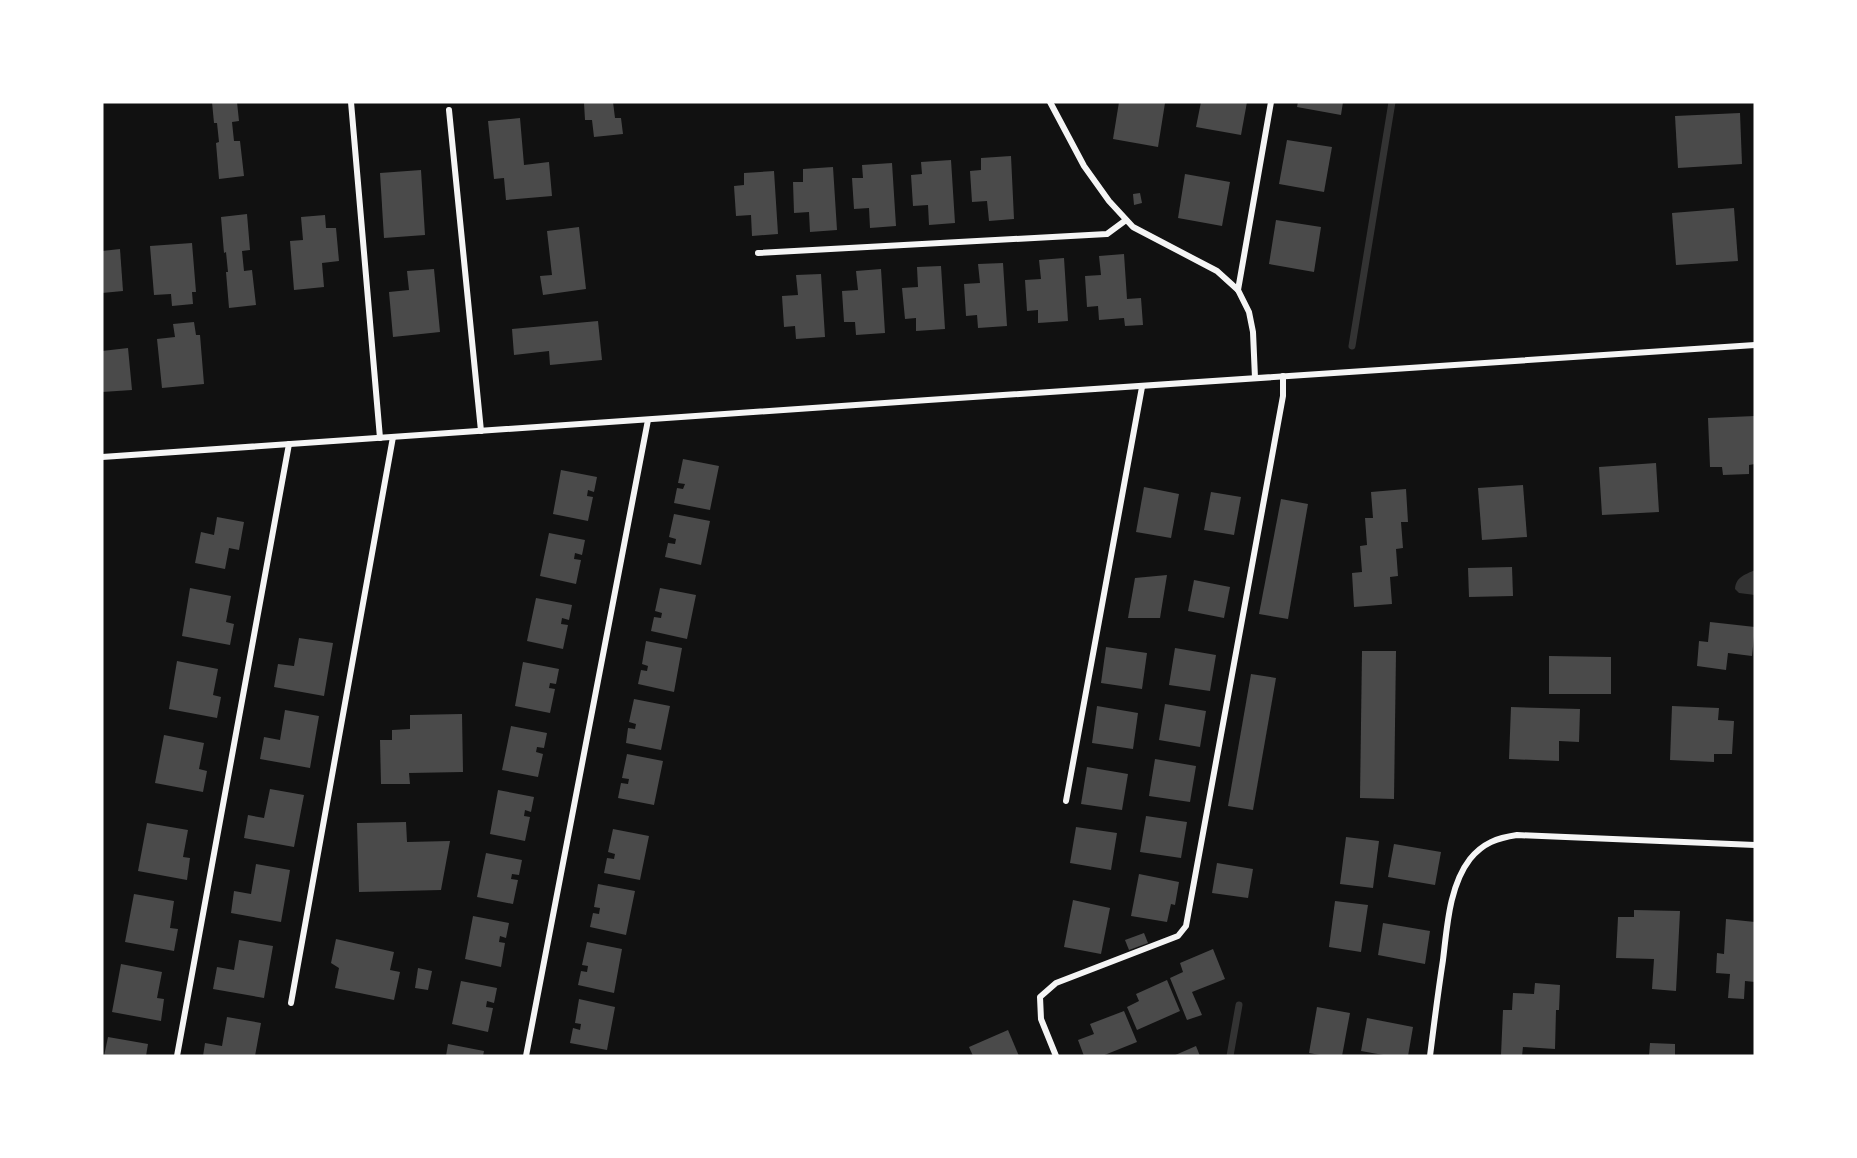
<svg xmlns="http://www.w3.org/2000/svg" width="1857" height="1158" font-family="Roboto,sans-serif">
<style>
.water{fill:#333}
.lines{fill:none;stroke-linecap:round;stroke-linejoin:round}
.stream{stroke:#333;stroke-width:7}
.building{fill:#4a4a4a}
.minor{stroke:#f5f5f5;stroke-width:6}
</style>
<rect width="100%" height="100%" fill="#111"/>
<!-- water -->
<path class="water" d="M1755,570V595L1739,593L1735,589C1736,577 1744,575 1755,570Z"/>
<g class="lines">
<!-- stream -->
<g class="stream">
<polyline points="1352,346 1392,102"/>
<polyline points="1230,1056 1239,1005"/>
</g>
</g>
<!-- building -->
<g class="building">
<polygon points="212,102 237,102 239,121 232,122 234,141 240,141 244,176 219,179 216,143 219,142 217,123 214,123"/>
<polygon points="598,102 613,102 615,118 621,118 623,134 594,137 592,120 585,120 584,103"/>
<polygon points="1119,102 1165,103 1158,147 1113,139"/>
<polygon points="1201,102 1247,102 1241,135 1196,127"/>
<polygon points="1298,102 1343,102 1341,115 1297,107"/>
<polygon points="1740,113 1742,164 1678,168 1675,116"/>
<polygon points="520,118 524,165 549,162 552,196 506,200 504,178 494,179 488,121"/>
<polygon points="1287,140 1332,147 1324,192 1279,184"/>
<polygon points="1011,156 1014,219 989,221 987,201 972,202 970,171 981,170 981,158"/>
<polygon points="951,160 955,223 929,225 928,205 913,206 911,175 922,174 921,162"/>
<polygon points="892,163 896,226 870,228 869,208 854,209 852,178 863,178 862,165"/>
<polygon points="833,167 837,230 810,232 809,212 794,213 793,182 803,182 803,169"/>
<polygon points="421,170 425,235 384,238 380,173"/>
<polygon points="774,171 778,234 752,236 751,215 736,216 734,186 744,185 744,173"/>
<polygon points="1185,174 1230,182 1222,226 1178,218"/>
<polygon points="1140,193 1142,203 1134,205 1133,194"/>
<polygon points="1734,208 1738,261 1676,265 1672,213"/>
<polygon points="247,214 250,250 242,251 244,271 252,270 256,305 229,308 226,272 228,272 226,252 224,253 221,217"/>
<polygon points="325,215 326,228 336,228 339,261 322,263 324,287 294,290 290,241 303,240 301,217"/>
<polygon points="1276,220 1321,227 1314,272 1269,264"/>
<polygon points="579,227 586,289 543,295 540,276 552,275 547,231"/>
<polygon points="192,243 196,292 192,292 193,304 172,306 171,294 154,295 150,246"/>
<polygon points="120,249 123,291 102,293 102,251"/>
<polygon points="1124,254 1127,299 1141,298 1143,325 1125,326 1124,318 1099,320 1098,306 1087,307 1085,276 1101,275 1099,256"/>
<polygon points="1064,258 1068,321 1038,323 1038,310 1027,311 1025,280 1041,279 1039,260"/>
<polygon points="1003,263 1007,326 978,328 977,315 966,316 964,284 980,283 978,264"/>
<polygon points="941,266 945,329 916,331 916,318 905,319 902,288 918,287 917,267"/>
<polygon points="434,269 440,332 393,337 389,292 409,290 407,271"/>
<polygon points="881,269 885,333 856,335 855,322 844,322 842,291 858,290 856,271"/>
<polygon points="821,274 825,337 796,339 795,326 784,327 782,296 798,295 796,275"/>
<polygon points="598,321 602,360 550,365 549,351 514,355 512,329"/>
<polygon points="194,322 196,335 200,335 204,384 162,388 157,339 175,337 173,324"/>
<polygon points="128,348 132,390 102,392 102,351"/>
<polygon points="1755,416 1755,464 1749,465 1749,474 1723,475 1722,467 1710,467 1708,418"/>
<polygon points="683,459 719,466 710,510 674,503 677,488 683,489 685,484 678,483"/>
<polygon points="1656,463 1659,512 1602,515 1599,467"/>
<polygon points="561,470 597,477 594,492 588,490 587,496 593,497 588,521 553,514"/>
<polygon points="1523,485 1527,537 1482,540 1478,488"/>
<polygon points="1144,487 1179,494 1171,538 1136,532"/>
<polygon points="1406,489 1408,522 1401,522 1403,548 1396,549 1398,576 1390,577 1392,604 1354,607 1352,573 1362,572 1360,546 1367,545 1365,518 1373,518 1371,492"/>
<polygon points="1211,492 1241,497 1234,535 1204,530"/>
<polygon points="1281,499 1308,504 1288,619 1259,614"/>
<polygon points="674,514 710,521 701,565 665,557 668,543 675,544 676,539 669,537"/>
<polygon points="217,517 244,522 239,550 229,548 225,569 195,563 201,532 214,535"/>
<polygon points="549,533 585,540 582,555 575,553 574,559 581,560 576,584 540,576"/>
<polygon points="1512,567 1513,596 1469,597 1468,568"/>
<polygon points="1167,575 1160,618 1128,618 1135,578"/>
<polygon points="1194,580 1230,587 1224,618 1188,611"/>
<polygon points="190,588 231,596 226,622 234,624 230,645 182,636"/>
<polygon points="660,588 696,595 687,639 651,631 654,617 661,618 662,613 655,611"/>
<polygon points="536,598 572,605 569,620 562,618 561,624 568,625 563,649 527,641"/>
<polygon points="1710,622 1755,627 1752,656 1728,653 1726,670 1697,666 1699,641 1708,642"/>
<polygon points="299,638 333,643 324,696 274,687 278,664 294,666"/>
<polygon points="646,641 682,648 674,692 638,684 641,670 647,671 648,666 642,664"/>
<polygon points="1106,647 1147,653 1142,689 1101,683"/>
<polygon points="1175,648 1216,655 1210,691 1169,685"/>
<polygon points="1362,651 1396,651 1394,799 1360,798"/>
<polygon points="1549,656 1611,657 1611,694 1549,694"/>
<polygon points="177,661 218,669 213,695 221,697 217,718 169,709"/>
<polygon points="523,662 559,669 556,684 550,683 549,688 555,689 550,713 515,706"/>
<polygon points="1251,674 1276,678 1253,810 1228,806"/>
<polygon points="634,699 670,706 661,750 626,743 628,728 635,729 636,724 629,722"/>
<polygon points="1165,704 1206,711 1200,747 1159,740"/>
<polygon points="1097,706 1138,713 1133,749 1092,743"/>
<polygon points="1672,706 1719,708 1718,720 1734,721 1732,754 1714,754 1714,762 1670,760"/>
<polygon points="1511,707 1580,709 1579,742 1559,741 1559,761 1509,759"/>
<polygon points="285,710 319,716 310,768 260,759 264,737 280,740"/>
<polygon points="462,714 463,772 409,773 410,784 381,784 380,740 392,740 392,730 410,729 410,715"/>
<polygon points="511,726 547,733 544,748 537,747 536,752 543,754 538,777 502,770"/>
<polygon points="164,735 204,743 199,769 207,771 203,792 155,783"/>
<polygon points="627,754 663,761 654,805 618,798 621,783 628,784 629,779 622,778"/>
<polygon points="1155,759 1196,766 1190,802 1149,796"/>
<polygon points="1087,767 1128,774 1122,810 1081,804"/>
<polygon points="270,789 304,795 294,847 244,838 248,815 264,818"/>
<polygon points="498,790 534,797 531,812 525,810 524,816 530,817 525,841 490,834"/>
<polygon points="1146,816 1187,822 1181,858 1140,852"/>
<polygon points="406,822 407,842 450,841 441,890 359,892 357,823"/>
<polygon points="147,823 188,830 183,857 190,858 187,880 138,871"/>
<polygon points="1076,827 1117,833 1111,870 1070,863"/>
<polygon points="613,829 649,836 640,880 604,873 607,858 614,859 615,854 608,852"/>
<polygon points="1346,837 1379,841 1373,888 1340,884"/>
<polygon points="1394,844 1441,852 1435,885 1388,877"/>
<polygon points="486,853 522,860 519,875 512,874 511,879 518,880 513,904 477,897"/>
<polygon points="1217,863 1253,869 1248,898 1212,893"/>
<polygon points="256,864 290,870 281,922 231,913 234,891 251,894"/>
<polygon points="1139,874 1179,882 1175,905 1171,904 1167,922 1131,916"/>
<polygon points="598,884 635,891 626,935 590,927 593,913 599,914 600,908 594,907"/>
<polygon points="134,894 174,901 170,928 178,929 174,951 125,942"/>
<polygon points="1073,900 1110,908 1101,954 1064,947"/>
<polygon points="1335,901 1368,905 1361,952 1329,947"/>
<polygon points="1634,910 1680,911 1676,991 1652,989 1654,959 1616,958 1618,917 1634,917"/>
<polygon points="473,916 509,923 506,938 500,936 499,942 505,943 501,967 465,959"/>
<polygon points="1726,919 1755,922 1755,982 1745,981 1744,999 1728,998 1730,974 1716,973 1717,953 1724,954"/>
<polygon points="1383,923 1430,931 1425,964 1378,955"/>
<polygon points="1144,933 1148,943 1129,950 1125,940"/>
<polygon points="336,939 394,952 390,970 400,972 394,1000 335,988 339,968 331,963"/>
<polygon points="239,940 273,946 264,998 213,989 217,967 234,970"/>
<polygon points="587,942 622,949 614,993 578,985 581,971 587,972 588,966 582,965"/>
<polygon points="1213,949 1225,979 1192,992 1202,1015 1187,1020 1170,978 1183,972 1180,963"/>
<polygon points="121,964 162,972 157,998 164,999 161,1021 112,1012"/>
<polygon points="418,968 432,971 428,990 415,988"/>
<polygon points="1167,980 1180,1011 1137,1030 1127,1007 1139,1001 1136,994"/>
<polygon points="461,981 497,988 494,1003 487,1001 486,1007 493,1008 488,1032 452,1024"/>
<polygon points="1535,983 1560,985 1559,1010 1556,1010 1555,1049 1523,1047 1522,1056 1501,1055 1503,1010 1512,1010 1513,993 1534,994"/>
<polygon points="579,999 615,1007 607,1050 570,1043 573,1028 580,1030 581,1024 575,1023"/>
<polygon points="1317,1007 1350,1013 1342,1056 1325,1056 1309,1053"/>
<polygon points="1124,1011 1137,1042 1102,1056 1084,1056 1078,1040 1094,1034 1090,1024"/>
<polygon points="227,1017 261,1023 255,1056 203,1056 205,1043 222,1046"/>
<polygon points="1367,1018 1413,1027 1408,1056 1389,1056 1361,1051"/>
<polygon points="1008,1030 1019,1056 973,1056 969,1047"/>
<polygon points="108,1037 148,1044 146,1056 104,1056"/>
<polygon points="1650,1043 1675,1044 1675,1056 1649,1056"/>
<polygon points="448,1044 484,1051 483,1056 446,1056"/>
<polygon points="1196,1046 1200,1056 1173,1056"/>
</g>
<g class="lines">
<!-- minor -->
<g class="minor">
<polyline points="351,102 380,438"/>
<polyline points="1050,102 1084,166 1109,201 1133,227 1217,271 1238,290 1249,312 1253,332 1255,378"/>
<polyline points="449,110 481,431"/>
<polyline points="758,253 1107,234 1126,220"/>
<polyline points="1238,290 1271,102"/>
<polyline points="102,457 928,400 1755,345"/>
<polyline points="1066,801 1142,387"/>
<polyline points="291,1003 393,437"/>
<polyline points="177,1056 289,444"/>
<polyline points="526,1056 648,420"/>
<polyline points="1056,1056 1041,1019 1040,997 1056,983 1178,936 1186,926 1283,396 1283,376"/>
<path d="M1430,1056C1434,1024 1438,992 1443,960C1447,928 1449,886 1470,859C1483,843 1497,838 1517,835L1755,845"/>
</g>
</g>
<!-- border -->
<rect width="1857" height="1158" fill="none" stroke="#ffffff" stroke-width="207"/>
</svg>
